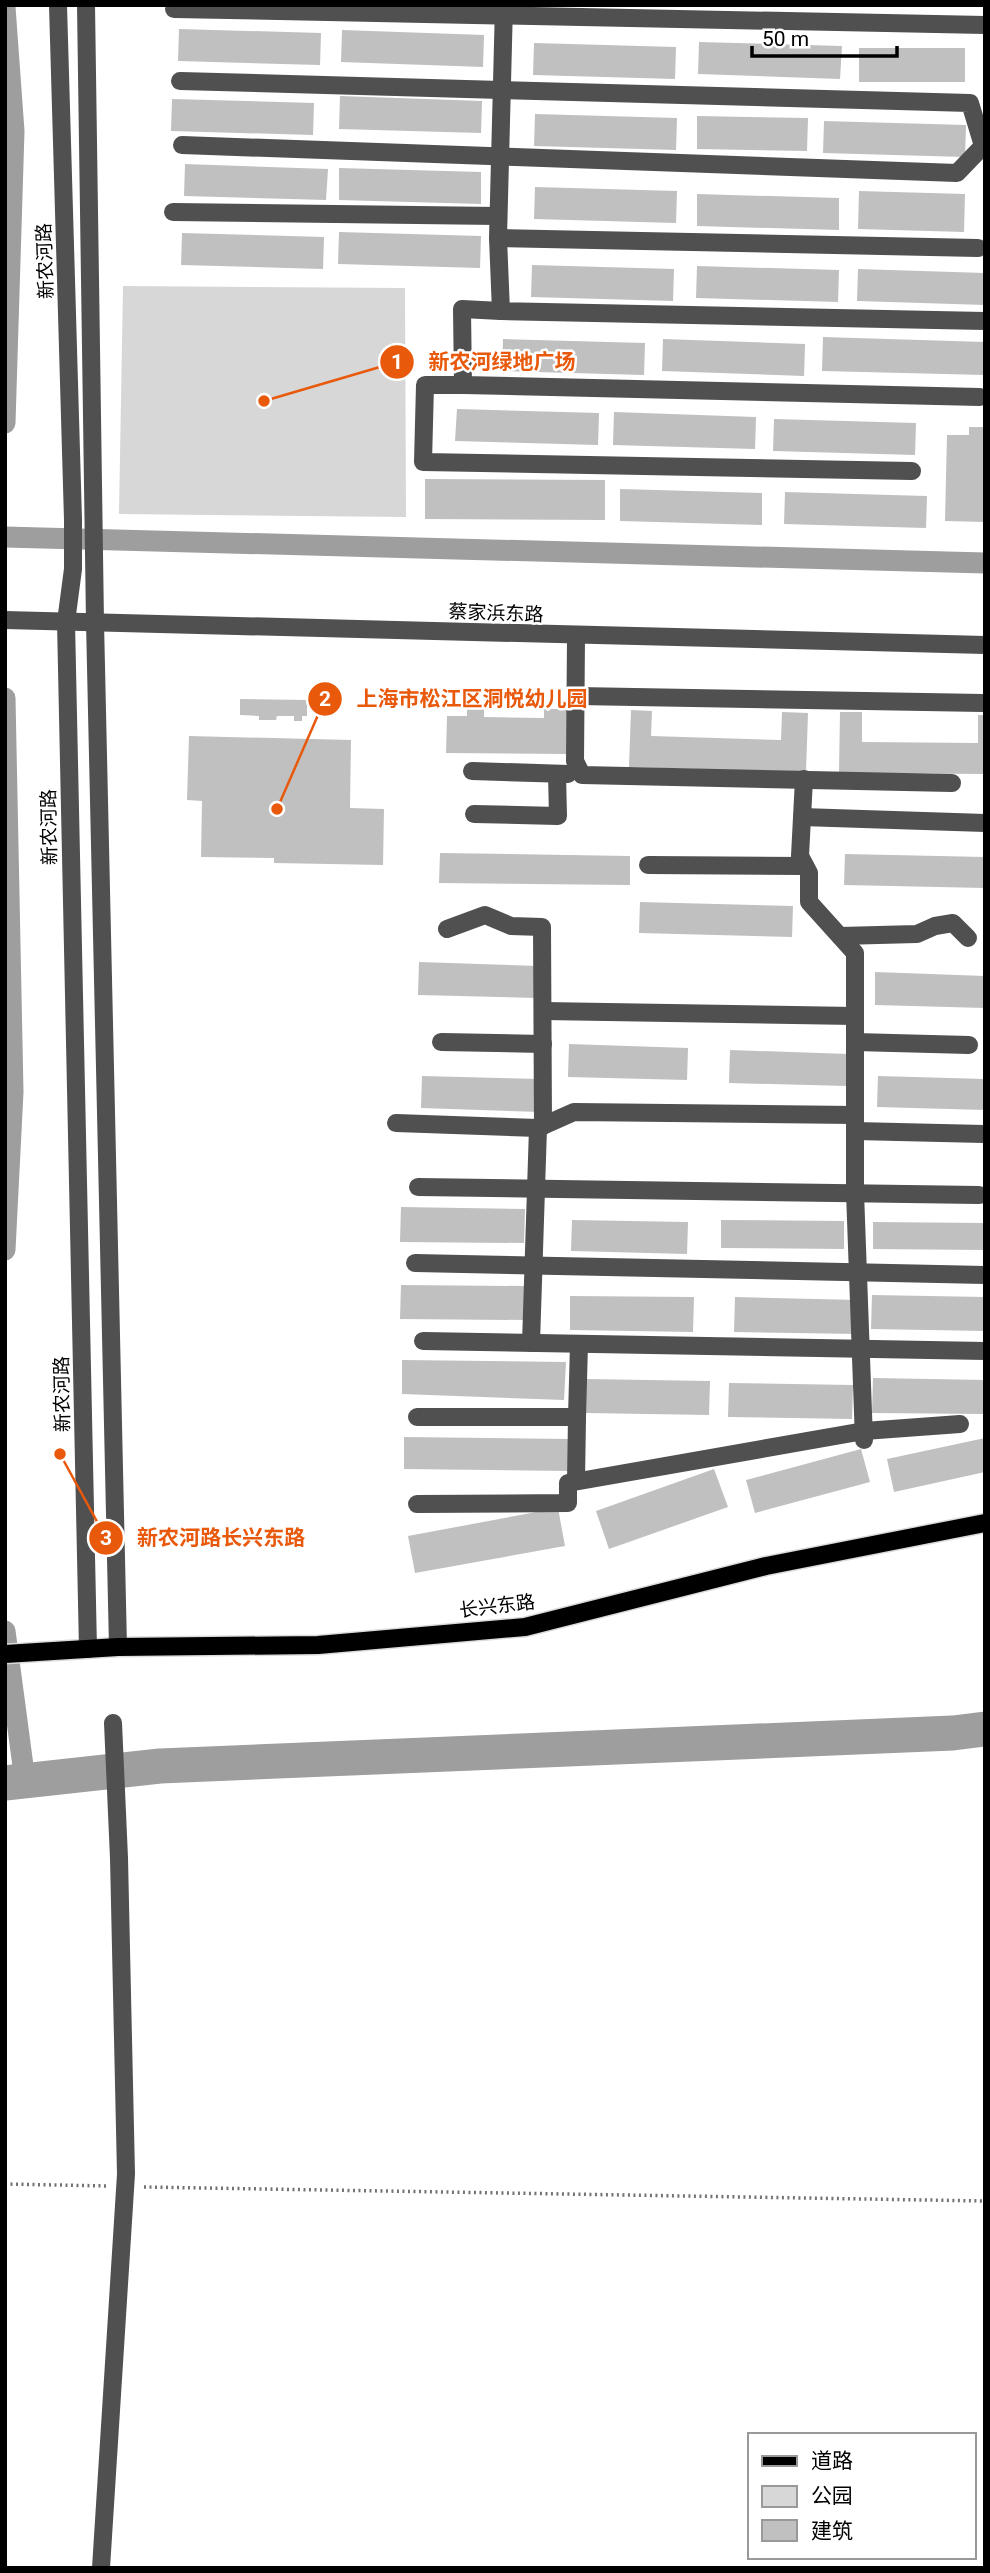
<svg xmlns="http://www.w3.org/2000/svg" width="990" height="2573" font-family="Roboto,'Noto Sans SC',sans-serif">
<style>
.green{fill:#d7d7d7}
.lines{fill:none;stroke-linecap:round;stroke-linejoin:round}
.canal{stroke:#9e9e9e;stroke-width:21}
.river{stroke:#9e9e9e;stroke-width:35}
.building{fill:#c0c0c0}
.major-casing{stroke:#dbdbdb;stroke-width:21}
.path{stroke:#727272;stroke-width:3.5;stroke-dasharray:2 3.5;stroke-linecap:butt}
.minor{stroke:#505050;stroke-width:18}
.major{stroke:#000;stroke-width:18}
.labels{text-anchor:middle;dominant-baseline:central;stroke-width:5;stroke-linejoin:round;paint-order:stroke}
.street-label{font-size:19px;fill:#000;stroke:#fff}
.leader{fill:none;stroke:#e8590c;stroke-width:2.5}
.callout-dot{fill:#e8590c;stroke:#fff;stroke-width:2.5}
.mark-label{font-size:21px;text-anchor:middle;font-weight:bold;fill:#fff}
.callout-label{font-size:21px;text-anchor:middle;font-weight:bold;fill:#e8590c;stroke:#fff;stroke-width:5;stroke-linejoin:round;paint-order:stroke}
</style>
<rect width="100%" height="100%" fill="#fff"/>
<!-- green -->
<polygon class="green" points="123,286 405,288 406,517 119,514"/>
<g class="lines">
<!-- canal -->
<g class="canal">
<polyline points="5,7 14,131 5,423"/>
<polyline points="5,537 985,563"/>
<polyline points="5,698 13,1092 5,1250"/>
<polyline points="5,1631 25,1781"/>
</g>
<!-- river -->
<polyline class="river" points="5,1783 160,1766 953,1733 985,1729"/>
</g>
<!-- building -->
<g class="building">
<polygon points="179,29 321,33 320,65 178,61"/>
<polygon points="342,30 484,35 483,67 341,62"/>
<polygon points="699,42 842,46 840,79 698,74"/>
<polygon points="534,43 676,47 675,79 533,75"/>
<rect x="859" y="48" width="106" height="34"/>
<polygon points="340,96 482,101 481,133 339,129"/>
<polygon points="172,99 314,103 313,135 171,131"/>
<polygon points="535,114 677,118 676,150 534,146"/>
<polygon points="697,116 808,118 807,151 697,149"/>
<polygon points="824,121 966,125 965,157 823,153"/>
<polygon points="185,164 328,169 326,200 184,196"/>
<polygon points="339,168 481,172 481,204 339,200"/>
<polygon points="535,187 677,191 676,223 534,219"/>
<polygon points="859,191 965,194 964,232 858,229"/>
<polygon points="697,194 839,198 839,230 697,226"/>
<polygon points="339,232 481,236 480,268 338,264"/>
<polygon points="182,233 324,237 323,269 181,265"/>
<polygon points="532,265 674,269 673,301 531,297"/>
<polygon points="697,266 839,270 838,302 696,298"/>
<polygon points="858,269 985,273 985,305 857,301"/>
<polygon points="823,337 985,342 985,375 822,371"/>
<polygon points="503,339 645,343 644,375 502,371"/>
<polygon points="663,339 805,344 804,376 662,371"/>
<polygon points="457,409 599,413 598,445 455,441"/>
<polygon points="614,412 756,417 755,449 613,445"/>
<polygon points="774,419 916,423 915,455 773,451"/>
<polygon points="969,427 985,427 985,522 945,521 947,435 969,435"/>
<polygon points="425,479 605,480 605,520 425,519"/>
<polygon points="620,489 762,493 762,525 620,521"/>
<polygon points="785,492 927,496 926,528 784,524"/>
<polygon points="240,699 307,700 307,716 302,716 302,721 294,721 294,716 277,716 276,720 259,720 259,716 240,715"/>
<polygon points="467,706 484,706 484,717 544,718 544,709 567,709 567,754 446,753 447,716 467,716"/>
<polygon points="631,710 652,711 651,736 781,740 782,712 808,713 806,772 629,767"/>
<polygon points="840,712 862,712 862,742 978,743 978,715 985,715 985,774 839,773"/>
<polygon points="189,736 351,740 350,808 384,809 383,865 274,863 274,858 201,857 202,801 187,800"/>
<polygon points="440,853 630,856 630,885 439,883"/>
<polygon points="845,854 985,857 985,888 844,885"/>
<polygon points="640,902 793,906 792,937 639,933"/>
<polygon points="419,962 538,966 537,998 418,995"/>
<polygon points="875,972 985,976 985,1008 875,1005"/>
<polygon points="569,1044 688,1048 687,1080 568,1077"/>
<polygon points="730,1050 849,1054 847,1086 729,1083"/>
<polygon points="422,1076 541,1079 540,1112 421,1108"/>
<polygon points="878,1076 985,1079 985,1110 877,1107"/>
<polygon points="401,1207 525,1209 524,1243 400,1242"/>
<polygon points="572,1220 688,1222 687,1254 571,1251"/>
<polygon points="721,1220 844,1221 844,1249 721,1248"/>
<polygon points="873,1222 985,1223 985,1250 873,1249"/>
<polygon points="401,1285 524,1286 524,1320 400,1319"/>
<polygon points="872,1295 985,1297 985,1331 871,1329"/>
<polygon points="570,1296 694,1297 693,1332 570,1330"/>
<polygon points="735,1297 858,1300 858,1334 734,1332"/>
<polygon points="402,1360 566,1362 564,1400 402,1394"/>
<polygon points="873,1378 985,1380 985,1414 872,1413"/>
<polygon points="586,1379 710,1381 709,1415 585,1413"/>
<polygon points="729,1383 853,1385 852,1419 728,1417"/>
<polygon points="404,1437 569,1439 569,1471 404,1469"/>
<polygon points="985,1438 985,1472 894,1492 887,1459"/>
<polygon points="861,1449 870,1482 755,1513 746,1480"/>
<polygon points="714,1469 728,1507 609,1549 596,1511"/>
<polygon points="558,1508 565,1546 415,1573 408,1536"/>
</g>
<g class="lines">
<!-- major casing -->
<g class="major-casing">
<polyline id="major" points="5,1654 118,1647 318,1645 525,1627 766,1566 985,1523"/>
</g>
<!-- path -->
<g class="path">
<polyline points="5,2184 108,2186"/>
<polyline points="144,2187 985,2201"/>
</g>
<!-- minor -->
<g class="minor">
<polyline points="58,5 73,520 73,569 66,622 88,1649"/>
<polyline points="86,5 95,622 118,1647"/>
<polyline points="504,5 498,238 501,311 985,321"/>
<polyline points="174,9 985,25"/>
<polyline points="180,81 970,103 983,146 985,146"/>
<polyline points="182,145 957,173 983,146"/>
<polyline points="173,212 498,216"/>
<polyline points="498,238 978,248"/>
<polyline points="501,311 462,309 463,385 980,397"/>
<polyline points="463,385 425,385 423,462 912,471"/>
<polyline points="5,620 985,645"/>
<polyline points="576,637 575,761 582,775 952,783"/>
<polyline points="577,696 983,703"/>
<polyline points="472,771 568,774"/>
<polyline points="804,779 800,856 809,873 809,902 855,953 855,1192 864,1440"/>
<polyline points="474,814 558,816 557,774"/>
<polyline points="802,817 985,823"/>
<polyline points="648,865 805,866"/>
<polyline points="447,929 485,915 511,926 542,927 543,1126"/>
<polyline points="840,936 917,934 935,926 953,923 968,938"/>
<polyline points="543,1011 855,1016"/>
<polyline points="441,1042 543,1044"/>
<polyline points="855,1042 969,1045"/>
<polyline points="396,1123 538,1128 574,1112 855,1115"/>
<polyline points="855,1131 984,1134"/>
<polyline points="418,1187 979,1195"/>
<polyline points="415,1263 985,1275"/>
<polyline points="423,1341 985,1351"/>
<polyline points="531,1343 538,1128"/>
<polyline points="417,1417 577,1417 576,1481"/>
<polyline points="577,1417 579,1344"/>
<polyline points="417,1504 568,1503 568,1483 864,1431 960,1424"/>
<polyline points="101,2568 126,2174 119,1858 113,1723"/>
</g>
<!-- major -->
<use href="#major" class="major"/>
</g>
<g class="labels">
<!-- street labels -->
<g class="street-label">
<text transform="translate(45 261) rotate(-92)">新农河路</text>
<text transform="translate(496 613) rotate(2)">蔡家浜东路</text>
<text transform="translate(49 827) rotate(-91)">新农河路</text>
<text transform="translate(62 1394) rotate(-91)">新农河路</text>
<text transform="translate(497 1606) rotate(-7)">长兴东路</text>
</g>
</g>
<!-- callouts -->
<path class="leader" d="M264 401L397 362M277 809L325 699M60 1454L106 1538"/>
<g class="callout-dot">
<circle cx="264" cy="401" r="7"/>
<circle cx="277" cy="809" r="7"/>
<circle cx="60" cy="1454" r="7"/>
<circle cx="397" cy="362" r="18"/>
<circle cx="325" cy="699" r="18"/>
<circle cx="106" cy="1538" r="18"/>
</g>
<g class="mark-label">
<text x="397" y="369">1</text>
<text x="325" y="706">2</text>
<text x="106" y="1545">3</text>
</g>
<g class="callout-label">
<text x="502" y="369">新农河绿地广场</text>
<text x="472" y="706">上海市松江区洞悦幼儿园</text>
<text x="221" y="1545">新农河路长兴东路</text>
</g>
<!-- border -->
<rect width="990" height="2573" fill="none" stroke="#000000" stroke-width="14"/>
<!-- legend -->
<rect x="748" y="2433" width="228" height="126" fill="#ffffff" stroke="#999999" stroke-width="2"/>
<rect x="762" y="2456" width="35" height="10" fill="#000000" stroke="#999999" stroke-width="2"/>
<text x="811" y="2468" font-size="21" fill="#000000">道路</text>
<rect x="762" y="2486" width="35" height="21" fill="#d7d7d7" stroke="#999999" stroke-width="2"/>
<text x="811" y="2503" font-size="21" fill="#000000">公园</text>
<rect x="762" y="2520" width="35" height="21" fill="#c0c0c0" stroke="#999999" stroke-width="2"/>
<text x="811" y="2538" font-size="21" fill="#000000">建筑</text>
<!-- scale -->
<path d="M752 46v10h145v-10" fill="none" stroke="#000000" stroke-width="3.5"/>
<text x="762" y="46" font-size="21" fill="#000000" stroke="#ffffff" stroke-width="5" paint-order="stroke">50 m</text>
</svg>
